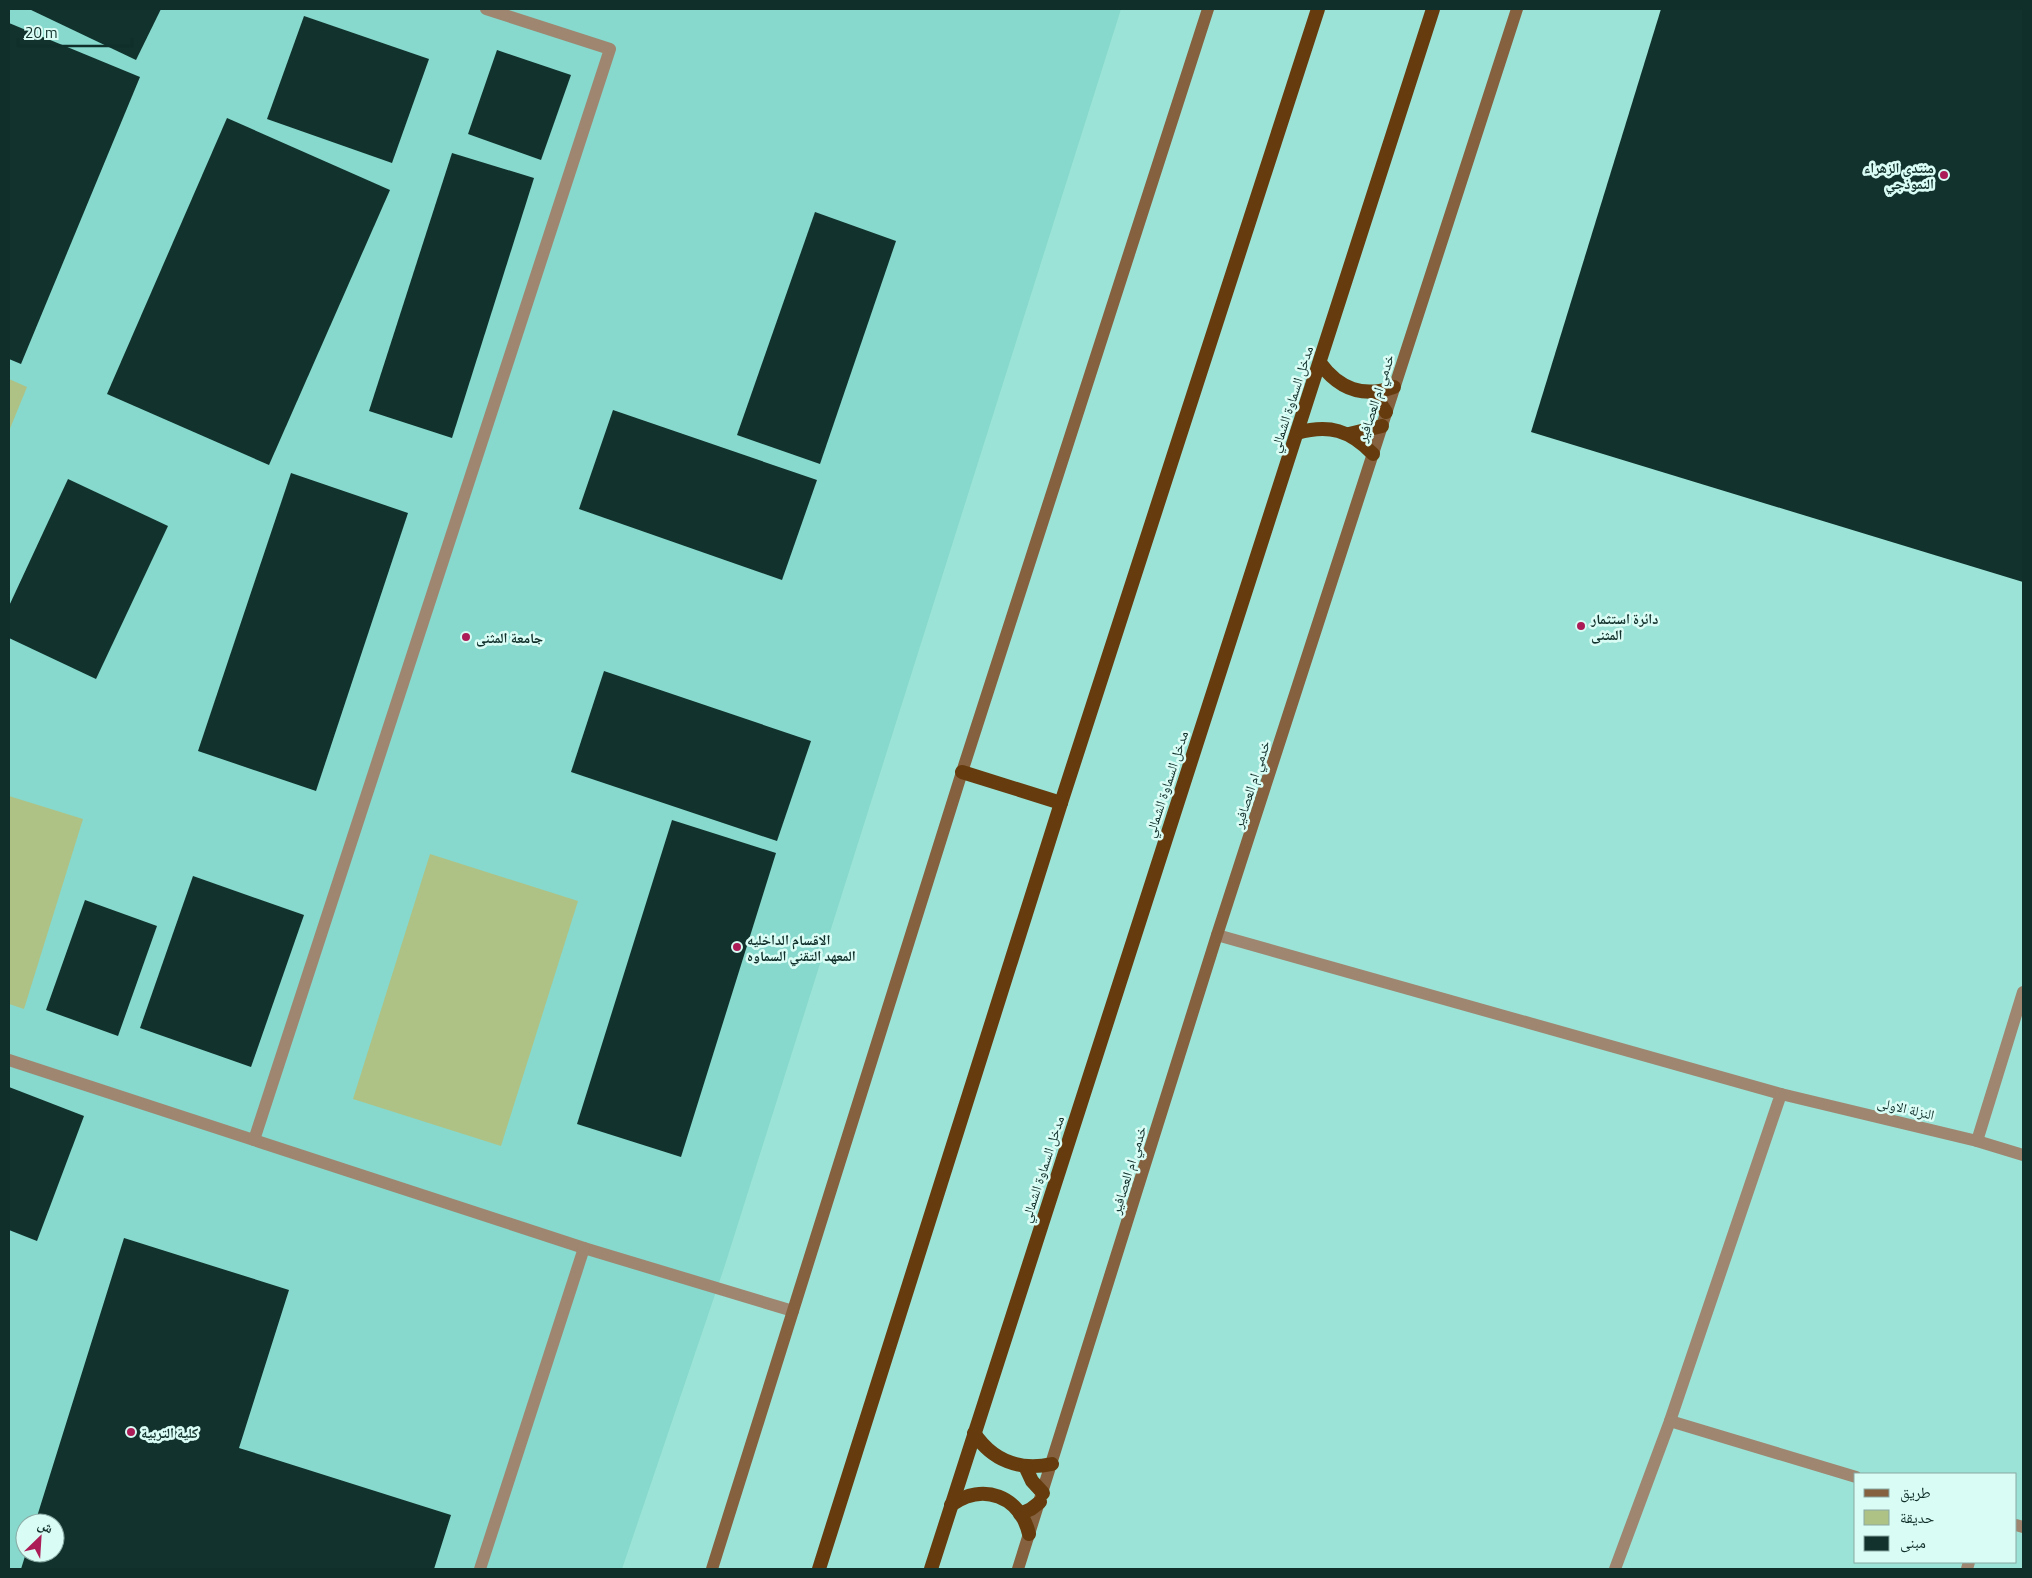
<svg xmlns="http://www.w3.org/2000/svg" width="2032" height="1578" font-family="'Titillium Web','Noto Naskh Arabic',sans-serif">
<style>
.built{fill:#86d9cc;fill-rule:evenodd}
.green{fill:#afc286}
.building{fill:#11322d}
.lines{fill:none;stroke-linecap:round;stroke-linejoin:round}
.service{stroke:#9f8670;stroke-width:12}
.minor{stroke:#9f8670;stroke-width:12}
.secondary{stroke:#85613f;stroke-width:12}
.trunk{stroke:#663c0e;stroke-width:14}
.poi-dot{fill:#ac1d58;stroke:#d9fcf5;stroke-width:2}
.labels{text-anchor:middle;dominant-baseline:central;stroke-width:5;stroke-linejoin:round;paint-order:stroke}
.poi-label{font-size:14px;font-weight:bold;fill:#112f2a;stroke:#d9fcf5;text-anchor:start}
.street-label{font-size:14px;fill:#112f2a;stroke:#d9fcf5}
</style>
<rect width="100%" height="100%" fill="#9be3d6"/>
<!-- built -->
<path class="built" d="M9,9H1121L725,1265L622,1569H9ZM25,1523H55V1553H25Z"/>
<!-- green -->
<g class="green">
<polygon points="9,379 27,387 9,431"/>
<polygon points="9,796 83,819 24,1009 9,1004"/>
<polygon points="430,854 578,901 501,1146 353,1099"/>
</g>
<!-- building -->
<g class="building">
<polygon points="29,9 161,9 136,60"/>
<polygon points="1661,9 2023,9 2023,582 1531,432"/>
<polygon points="304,16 429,59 392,163 267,119"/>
<polygon points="9,23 140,77 21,364 9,359"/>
<polygon points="497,50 571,75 541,160 468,134"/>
<polygon points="227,118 390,190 269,465 107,394"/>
<polygon points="452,153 534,178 452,438 369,411"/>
<polygon points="815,212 896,241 820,464 737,435"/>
<polygon points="613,410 817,480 782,580 579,509"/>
<polygon points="291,473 408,513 316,791 198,751"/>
<polygon points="68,479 168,526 96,679 9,638 9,606"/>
<polygon points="604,671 811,741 777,841 571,772"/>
<polygon points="672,820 776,853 681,1157 577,1124"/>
<polygon points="193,876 304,915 251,1067 140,1028"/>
<polygon points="85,900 157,926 118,1036 46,1010"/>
<polygon points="9,1087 84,1116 37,1241 9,1230"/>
<polygon points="124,1238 289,1290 239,1448 451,1515 434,1569 21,1569 26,1553 55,1553 55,1523 35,1523"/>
</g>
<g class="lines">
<!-- service -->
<g class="service">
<polyline points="9,1060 584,1248 793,1311"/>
<polyline points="254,1140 610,49 486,9"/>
<polyline points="480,1569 584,1248"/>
</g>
<!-- minor -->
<g class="minor">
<polyline points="1217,935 1781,1094 1670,1421 1615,1569"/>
<polyline points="1781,1094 1977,1141 2023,1155"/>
<polyline points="1977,1141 2023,992"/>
<polyline points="1670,1421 1856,1477"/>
<polyline points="2016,1525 2023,1527"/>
<polyline points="1967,1569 1969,1562"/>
</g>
<!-- secondary -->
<g class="secondary">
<polyline points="712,1569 962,772 1208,9"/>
<polyline points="1018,1569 1217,935 1517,9"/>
</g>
<!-- trunk -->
<g class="trunk">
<path d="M1320,363C1339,389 1363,398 1394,387"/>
<polyline points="1373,393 1386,412"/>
<path d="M1297,433C1329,424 1350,430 1373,454"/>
<polyline points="1349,434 1382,426"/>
<polyline points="962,772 1061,803"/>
<path d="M974,1433C992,1460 1019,1471 1052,1464"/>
<polyline points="1025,1466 1032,1481 1043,1493"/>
<path d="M951,1505C983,1482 1020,1496 1029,1534"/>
<polyline points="1020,1514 1031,1509 1040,1502"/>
<polyline points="819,1569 1061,803 1318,9"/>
<polyline points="931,1569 1433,9"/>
</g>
</g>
<!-- markers -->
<g class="poi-dot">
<circle cx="1944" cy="175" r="5"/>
<circle cx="1581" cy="626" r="5"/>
<circle cx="466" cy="637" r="5"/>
<circle cx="737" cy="947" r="5"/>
<circle cx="131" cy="1432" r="5"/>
</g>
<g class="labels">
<!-- poi labels -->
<g class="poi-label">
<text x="1934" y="167" text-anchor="end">منتدى الزهراء<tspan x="1934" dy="16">النموذجي</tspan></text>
<text x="1591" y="618">دائرة استثمار<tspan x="1591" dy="16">المثنى</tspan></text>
<text x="476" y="637">جامعة المثنى</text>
<text x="747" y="939">الاقسام الداخليه<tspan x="747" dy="16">المعهد التقني السماوه</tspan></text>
<text x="141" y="1432">كلية التربية</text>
</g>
<!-- street labels -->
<g class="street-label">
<text transform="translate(1375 398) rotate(-72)">خدمي ام العصافير</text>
<text transform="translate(1291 399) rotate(-72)">مدخل السماوة الشمالي</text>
<text transform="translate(1166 784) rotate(-72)">مدخل السماوة الشمالي</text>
<text transform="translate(1251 784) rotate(-72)">خدمي ام العصافير</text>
<text transform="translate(1906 1108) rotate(13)">النزلة الاولى</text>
<text transform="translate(1042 1169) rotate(-72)">مدخل السماوة الشمالي</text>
<text transform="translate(1128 1170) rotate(-73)">خدمي ام العصافير</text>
</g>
</g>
<!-- border -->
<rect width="2032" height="1578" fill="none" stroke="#112f2a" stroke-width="20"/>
<!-- legend -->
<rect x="1854" y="1473" width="162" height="90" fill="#d9fcf5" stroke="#89aaa4"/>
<rect x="1864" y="1489" width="25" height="8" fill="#85613f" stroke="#89aaa4"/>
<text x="1900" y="1498" font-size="15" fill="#112f2a">طريق</text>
<rect x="1864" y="1510" width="25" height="15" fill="#afc286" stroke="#89aaa4"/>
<text x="1900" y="1523" font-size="15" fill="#112f2a">حديقة</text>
<rect x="1864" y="1536" width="25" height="15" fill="#11322d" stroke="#89aaa4"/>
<text x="1900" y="1548" font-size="15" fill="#112f2a">مبنى</text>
<!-- north arrow -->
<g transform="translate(40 1538) rotate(25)"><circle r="24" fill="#d9fcf5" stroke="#89aaa4"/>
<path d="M0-4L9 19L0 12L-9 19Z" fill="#ac1d58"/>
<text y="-8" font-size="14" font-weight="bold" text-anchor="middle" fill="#112f2a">ش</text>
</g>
<!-- scale -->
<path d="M18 38v8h114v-8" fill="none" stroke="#112f2a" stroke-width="2.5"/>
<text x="25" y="38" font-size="15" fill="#112f2a" stroke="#d9fcf5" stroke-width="4" paint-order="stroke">20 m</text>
</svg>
